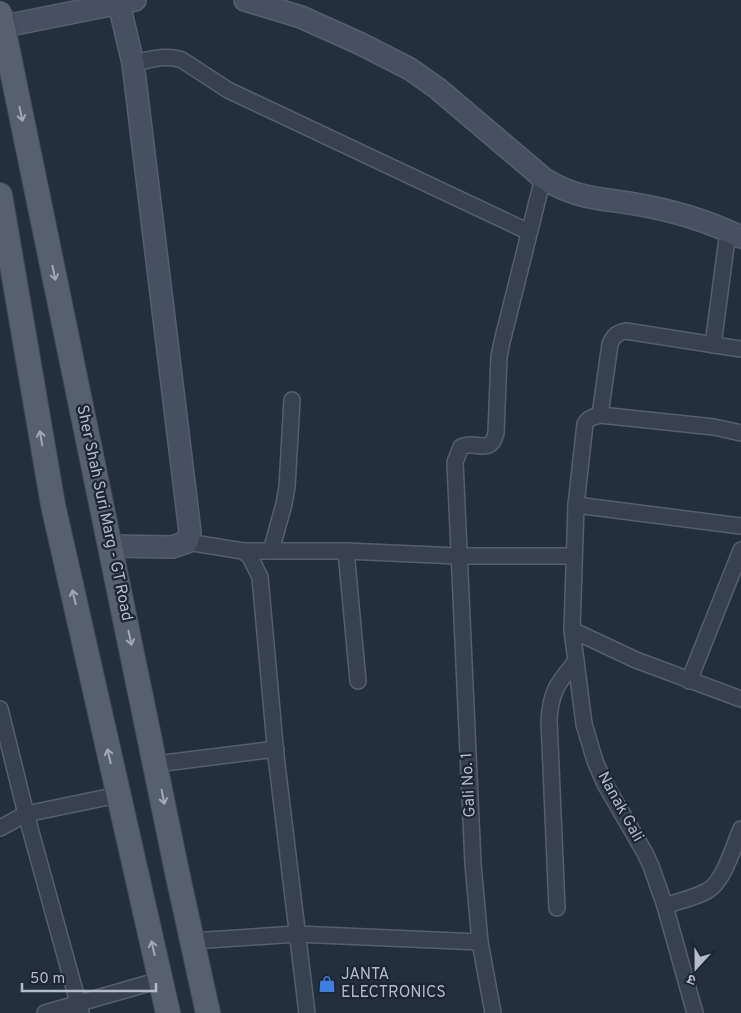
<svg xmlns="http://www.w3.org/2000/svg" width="741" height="1013" font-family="Overpass,'Noto Sans Devanagari',sans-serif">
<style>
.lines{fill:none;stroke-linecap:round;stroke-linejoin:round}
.street-casing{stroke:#565f6c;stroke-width:18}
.secondary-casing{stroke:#565f6c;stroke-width:24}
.primary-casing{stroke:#414a57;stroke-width:26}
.street{stroke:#38414e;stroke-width:15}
.secondary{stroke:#465061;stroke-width:21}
.primary{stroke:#56606e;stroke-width:24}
.primary-bridge-casing{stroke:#414a57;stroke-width:26;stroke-linecap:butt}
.primary-bridge{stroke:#56606e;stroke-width:24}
.oneway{stroke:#a1aab7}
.labels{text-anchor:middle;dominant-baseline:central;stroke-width:4.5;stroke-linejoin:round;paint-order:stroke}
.street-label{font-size:16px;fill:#b4bcc9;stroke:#1d2633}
.poi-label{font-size:16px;fill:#b4bcc9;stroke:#1d2633;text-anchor:start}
</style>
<rect width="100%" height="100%" fill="#242f3e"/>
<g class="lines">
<!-- street casing -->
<g class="street-casing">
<g id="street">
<path d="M133,63C150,60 166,54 182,60L228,90L529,232"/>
<polyline points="713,345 728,231"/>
<path d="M600,415L610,344C614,335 617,333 626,331L741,349"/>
<polyline points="576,505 741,526"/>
<polyline points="187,542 243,551 250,557 260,577 276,756 307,1013"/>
<polyline points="243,551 346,551 458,556 574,556"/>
<polyline points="271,551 284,504 287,487 292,400"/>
<polyline points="346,551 358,681"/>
<polyline points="572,630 636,660 741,699"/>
<polyline points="689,681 741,550"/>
<polyline points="0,709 26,814 81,1013"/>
<polyline points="156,764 276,749"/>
<polyline points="0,828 26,814 118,795"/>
<path d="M665,906C679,901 694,898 707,891C724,882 733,847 741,829"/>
<path d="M557,908L549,720C551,690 558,683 576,661"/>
<polyline points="192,941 297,934 480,942"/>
<polyline points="45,1013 160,980"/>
<path d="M493,1013L480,942L473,864L455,462L461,447C476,439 490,457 496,433L499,357L502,342L543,178"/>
<path d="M695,1013L665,906L651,866L645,853L605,784L595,761L584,724L572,630L576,505L585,424C588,418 593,417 600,415L714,427L741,433"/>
</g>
</g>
<!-- secondary casing -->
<g class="secondary-casing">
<g id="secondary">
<path d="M245,0L301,17L361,44L410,69L437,88L543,178C576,199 599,198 635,204C671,210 708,221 741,237"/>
<polyline points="0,27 135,0"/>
<polyline points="111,546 172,547 187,542 190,532 133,63 119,4"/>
</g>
</g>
<!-- primary casing -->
<g class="primary-casing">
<g id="primary">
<polyline points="11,66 177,872 208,1013"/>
<polyline points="0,195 53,505 168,1013"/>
</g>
</g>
<!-- street -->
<use href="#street" class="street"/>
<!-- secondary -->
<use href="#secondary" class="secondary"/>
<!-- primary -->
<use href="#primary" class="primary"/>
<!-- primary-bridge casing -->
<g class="primary-bridge-casing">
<polyline id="primary-bridge" points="0,13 11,66"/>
</g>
<!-- primary-bridge -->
<use href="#primary-bridge" class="primary-bridge"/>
</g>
<!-- one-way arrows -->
<defs><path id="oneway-shaft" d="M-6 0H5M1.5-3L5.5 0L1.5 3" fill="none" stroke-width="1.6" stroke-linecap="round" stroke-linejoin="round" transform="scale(1.25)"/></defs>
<g class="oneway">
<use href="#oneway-shaft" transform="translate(21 114) rotate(78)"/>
<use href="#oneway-shaft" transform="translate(54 273) rotate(78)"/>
<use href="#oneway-shaft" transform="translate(41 438) rotate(-100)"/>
<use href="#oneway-shaft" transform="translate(74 597) rotate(-103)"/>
<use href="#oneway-shaft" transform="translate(130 638) rotate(78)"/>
<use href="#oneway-shaft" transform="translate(109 756) rotate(-103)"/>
<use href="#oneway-shaft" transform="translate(163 797) rotate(79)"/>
<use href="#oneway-shaft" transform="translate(153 948) rotate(-103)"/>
</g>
<!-- icons -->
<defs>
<g id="shop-bare" transform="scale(1.35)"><path d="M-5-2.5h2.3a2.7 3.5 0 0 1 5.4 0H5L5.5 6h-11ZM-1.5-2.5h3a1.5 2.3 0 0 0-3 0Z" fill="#3f7fe0" stroke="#1d2633" stroke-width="2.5" paint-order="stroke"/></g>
</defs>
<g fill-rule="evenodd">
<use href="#shop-bare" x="327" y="984"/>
</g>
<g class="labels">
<!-- street labels -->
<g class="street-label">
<text transform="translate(104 513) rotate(78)">Sher Shah Suri Marg - GT Road</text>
<text transform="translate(469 785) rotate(-93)">Gali No. 1</text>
<text transform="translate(620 807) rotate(61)">Nanak Gali</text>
</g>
<!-- poi labels -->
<g class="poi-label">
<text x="341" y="975">JANTA<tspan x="341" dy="18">ELECTRONICS</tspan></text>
</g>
</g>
<!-- north arrow -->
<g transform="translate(696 968) rotate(201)" stroke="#1d2633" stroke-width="4" paint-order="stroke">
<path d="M0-4L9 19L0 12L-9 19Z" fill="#b4bcc9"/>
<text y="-8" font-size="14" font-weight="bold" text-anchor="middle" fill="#b4bcc9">उ</text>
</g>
<!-- scale -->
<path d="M22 983v8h134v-8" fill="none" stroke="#b4bcc9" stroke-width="2.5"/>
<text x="30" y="983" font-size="15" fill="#b4bcc9" stroke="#1d2633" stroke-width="4" paint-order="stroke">50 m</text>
</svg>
